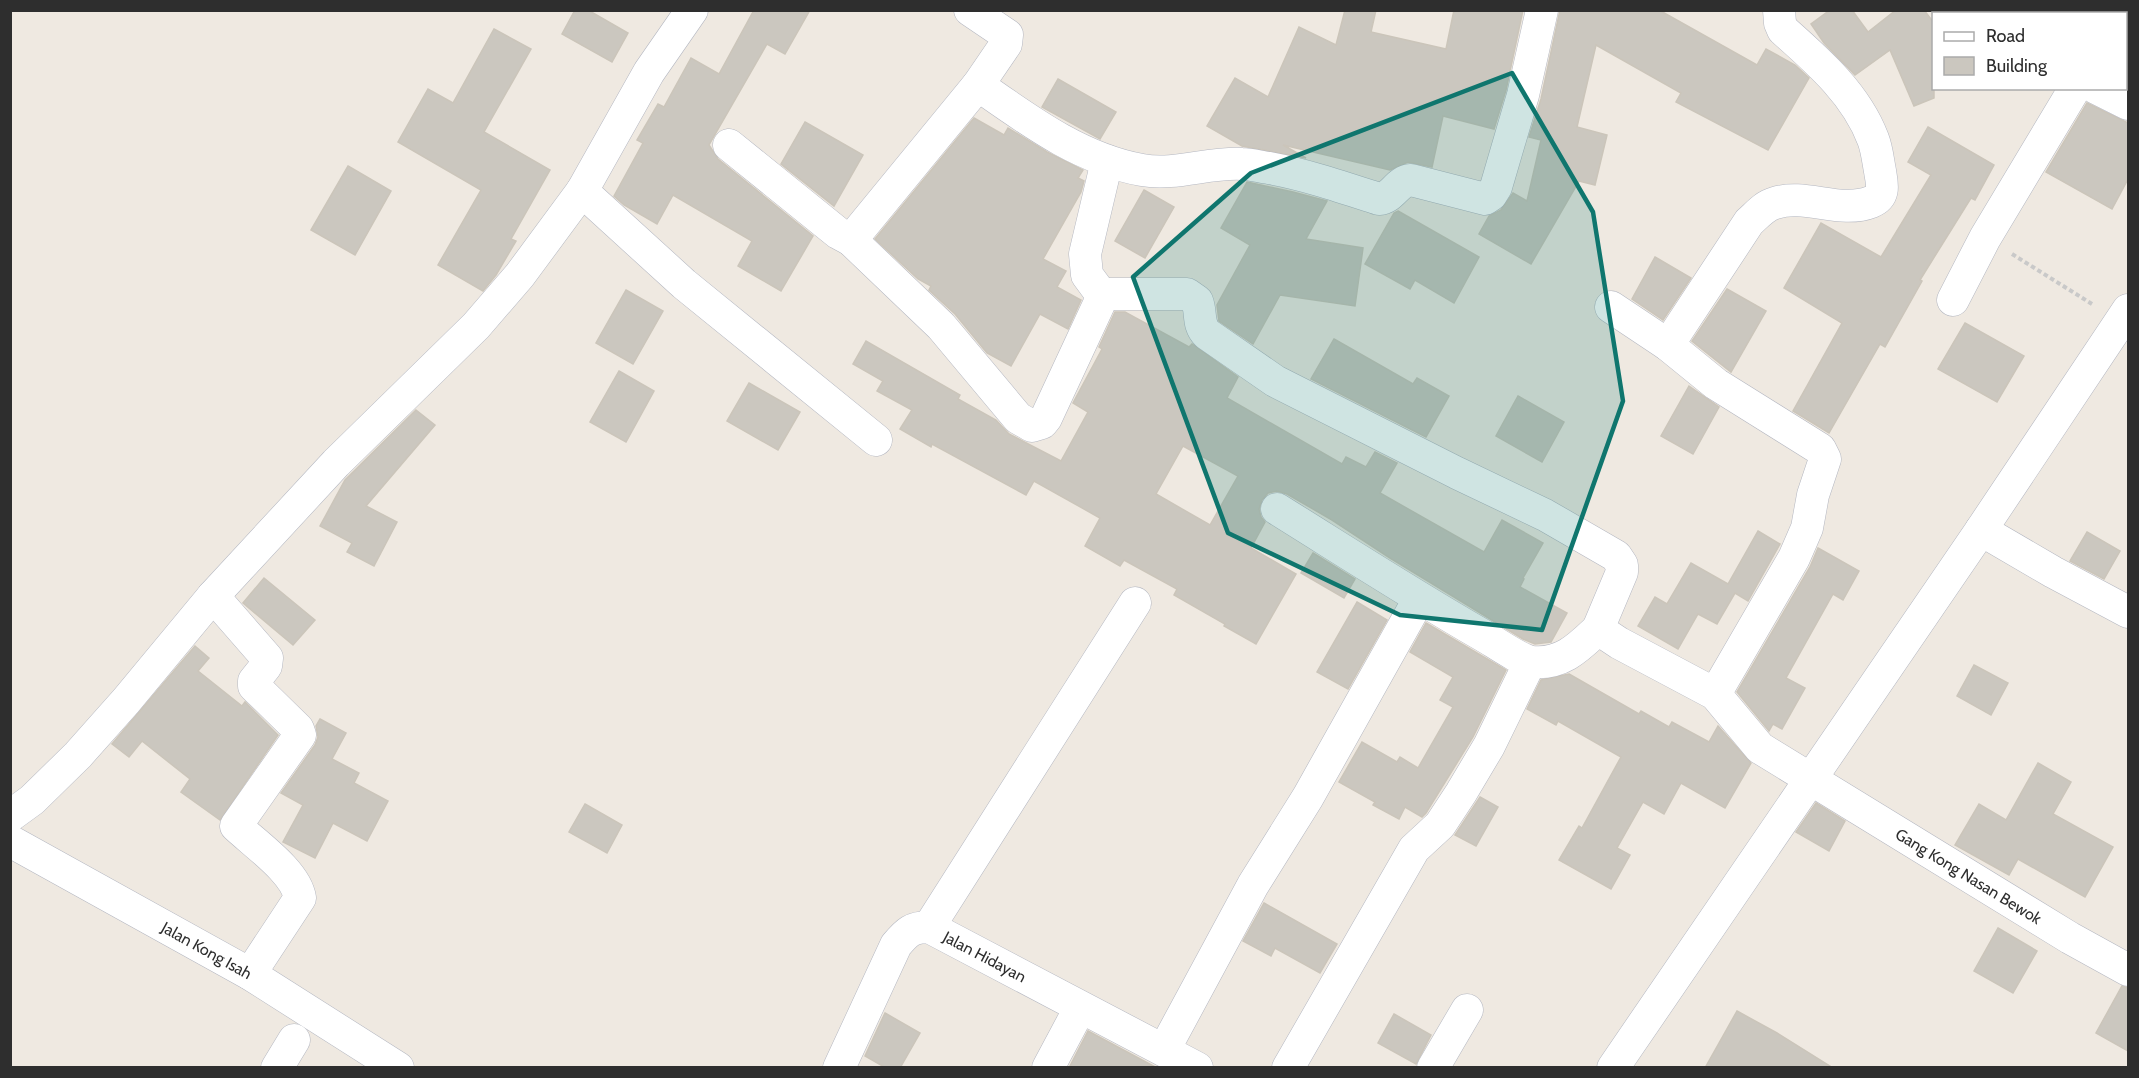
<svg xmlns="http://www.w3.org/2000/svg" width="2139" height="1078" font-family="Cabin,sans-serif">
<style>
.building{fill:#cbc7bf;stroke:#cbc5ba;stroke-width:1.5;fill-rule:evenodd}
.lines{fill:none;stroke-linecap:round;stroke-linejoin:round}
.minor-casing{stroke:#b4b7c1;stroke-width:33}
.path{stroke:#c9c9c9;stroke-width:4;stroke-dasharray:4.5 3;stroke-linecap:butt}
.minor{stroke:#fff;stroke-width:32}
.marked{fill:#0f766e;fill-opacity:0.2;stroke:#0f766e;stroke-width:4.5;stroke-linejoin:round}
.labels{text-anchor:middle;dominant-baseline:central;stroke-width:4.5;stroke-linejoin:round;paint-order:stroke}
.street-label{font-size:16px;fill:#2e2e2e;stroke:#fff}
</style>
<rect width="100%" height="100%" fill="#efe9e1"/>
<!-- building -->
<g class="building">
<polygon points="575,10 588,10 628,33 612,62 562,34"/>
<polygon points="754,10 810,10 785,54 767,44 709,145 718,159 813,236 781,291 738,266 752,241 673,195 657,224 624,205 614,196 643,143 637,140 658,104 664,107 691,58 719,74"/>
<polygon points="1345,10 1376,10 1371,32 1446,49 1454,10 1523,10 1506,90 1494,129 1443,116 1432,167 1408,162 1390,170 1283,145 1306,158 1242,146 1207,126 1235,78 1268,97 1299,27 1336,45"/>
<polygon points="1560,10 1659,10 1757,65 1766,49 1795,65 1809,78 1768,150 1676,102 1681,93 1596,45 1577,127 1607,135 1595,185 1579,181 1531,264 1479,234 1489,216 1501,210 1513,193 1527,201 1541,140 1529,137 1541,99"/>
<polygon points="1830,10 1852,10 1868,32 1896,10 1924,10 1934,23 1934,98 1914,106 1890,50 1855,75 1824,43 1811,24"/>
<polygon points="494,29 531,49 484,132 550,170 511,239 516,241 496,275 483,291 438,265 481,190 398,142 428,89 453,103"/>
<polygon points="1058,79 1116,112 1100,139 1042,107"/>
<polygon points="2087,103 2128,123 2128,179 2112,209 2046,172"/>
<polygon points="974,118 1004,135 1008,128 1047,152 1083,170 1078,178 1084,181 1081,192 1043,259 1066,271 1057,287 1081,300 1068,329 1040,314 1011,366 987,353 955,314 929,290 931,286 918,279 875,239"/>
<polygon points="805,122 863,155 834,206 781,164"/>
<polygon points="1928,127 1994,165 1975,200 1971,198 1920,280 1922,281 1885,347 1880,344 1829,433 1793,411 1842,323 1784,288 1821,223 1881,257 1931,175 1908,162"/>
<polygon points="348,166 391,191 355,255 311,230"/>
<polygon points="1247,182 1293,192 1327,201 1306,239 1363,248 1355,306 1280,295 1253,344 1219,321 1217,305 1250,245 1221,228"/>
<polygon points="1144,190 1174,207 1145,258 1115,241"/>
<polygon points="1398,211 1479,257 1454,303 1415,280 1410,289 1365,264 1394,213"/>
<polygon points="1655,257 1691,278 1663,320 1632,299"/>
<polygon points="1727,289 1766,311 1731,372 1692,341"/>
<polygon points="626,290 663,311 633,364 596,343"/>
<path d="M1115,312H1125L1189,347L1192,344L1238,377L1227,398L1342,464L1346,457L1366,467L1375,452L1397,463L1380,493L1484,552L1502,520L1543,543L1523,578L1524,579L1520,587L1567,613L1551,642L1535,644L1523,639L1390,558L1332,520L1287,494L1277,491L1268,493L1262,500L1259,509L1261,517L1265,522L1251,548L1296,574L1256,644L1224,626L1225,624L1174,595L1177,589L1124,560L1120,566L1085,546L1100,518L1034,481L1026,495L932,444L931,447L900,429L912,410L877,391L883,381L853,364L866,341L960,395L958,399L996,420L1009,434L1061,461L1088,412L1073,403L1102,349L1099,347ZM1183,446L1238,476L1210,525L1156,494Z"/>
<polygon points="1965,323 2024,356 1997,402 1938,369"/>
<polygon points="1334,339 1413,384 1417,378 1449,396 1426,437 1311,379"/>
<polygon points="619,371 654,391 626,442 590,422"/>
<polygon points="749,383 800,412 778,450 727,421"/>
<polygon points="1689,386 1719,407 1693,454 1661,436"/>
<polygon points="1518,396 1564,422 1542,462 1496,436"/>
<polygon points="416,410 435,425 366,506 397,522 374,566 347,552 352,543 320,526 345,480"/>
<polygon points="1758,531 1780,544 1748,601 1735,593 1717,624 1698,614 1678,649 1638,626 1655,597 1667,604 1691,563 1728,584"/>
<polygon points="2087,532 2120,551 2104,579 2070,561"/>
<polygon points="1818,548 1859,571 1843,600 1833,594 1786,678 1805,688 1782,729 1773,724 1769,731 1737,692 1810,567"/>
<polygon points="1313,553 1355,579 1344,598 1301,573"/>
<polygon points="264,578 315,620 293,645 243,603"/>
<polygon points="1357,602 1387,620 1348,689 1317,672"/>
<polygon points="1426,623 1506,670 1473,737 1426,813 1422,817 1405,807 1399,819 1373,805 1375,802 1339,782 1362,742 1397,762 1400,757 1418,768 1453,707 1440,700 1453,677 1410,652"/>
<polygon points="195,646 209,658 198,671 242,706 245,702 278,735 220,820 181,792 190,779 142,741 129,757 112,744"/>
<polygon points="1974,665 2008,683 1991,715 1957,696"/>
<polygon points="1569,674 1639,714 1641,711 1669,727 1672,722 1709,742 1718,726 1751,763 1725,808 1681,783 1664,814 1643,802 1617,848 1630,855 1611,889 1559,860 1579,826 1582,828 1621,757 1558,721 1556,725 1527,709 1541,680"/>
<polygon points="320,719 346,733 332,759 359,773 354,783 388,801 367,841 333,823 315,858 283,842 303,805 281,793 315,745 318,737 316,726"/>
<polygon points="2038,763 2071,782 2053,814 2113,847 2085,897 2018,859 2009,875 1955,845 1979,804 2006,820"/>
<polygon points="1480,797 1498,807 1476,846 1455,835"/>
<polygon points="1816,803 1845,821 1829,851 1796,832"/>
<polygon points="585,804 622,825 607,853 569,832"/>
<polygon points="1264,903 1337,944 1320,973 1275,948 1271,956 1243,941"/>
<polygon points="1998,928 2037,951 2013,993 1974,971"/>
<polygon points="2122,986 2128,988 2128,1051 2096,1033"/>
<polygon points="1737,1011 1777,1033 1833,1068 1705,1068"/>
<polygon points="885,1013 920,1033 900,1068 886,1068 865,1056"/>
<polygon points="1394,1014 1431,1035 1416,1064 1378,1043"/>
<polygon points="1088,1031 1157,1068 1069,1068"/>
</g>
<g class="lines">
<!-- minor casing -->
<g class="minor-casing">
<g id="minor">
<polyline points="1989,10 1993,14"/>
<path d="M978,85C1028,120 1080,159 1142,170C1175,176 1209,162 1242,164C1251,164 1261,167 1269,168C1307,175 1342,187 1379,199C1393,198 1397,181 1411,180L1485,199L1491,195L1496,187L1523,95L1542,10"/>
<polyline points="2096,88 2128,104"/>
<polyline points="729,145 838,233 851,240 978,85 1006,44 1007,35 970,10"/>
<polyline points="582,191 684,284 876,440"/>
<polyline points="851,240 941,326 1018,418 1032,426 1042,423 1046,418 1099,304 1101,294 1087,275 1085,254 1107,161"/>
<path id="s1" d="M1101,294H1187L1197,301C1202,313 1197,324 1207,334L1275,381L1457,473L1545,515L1616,556L1622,565V572L1598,629L1619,643L1715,694L1760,748L2070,938L2128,970"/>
<polyline points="1953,300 1985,238 2075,88"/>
<polyline points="1611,307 1668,345 1716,384 1820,449 1825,459 1813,495 1807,528 1794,558 1715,694"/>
<path d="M1668,345L1749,222C1757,215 1764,206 1775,203C1805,193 1840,214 1871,202C1886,196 1882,184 1880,171C1878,161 1877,149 1873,139C1856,94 1818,61 1783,30L1780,23L1779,10"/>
<path d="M1277,509C1346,552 1414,596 1484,636C1496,643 1520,660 1532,662C1562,665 1579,647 1598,629"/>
<polyline points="1981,530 2053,572 2128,612"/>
<path d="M213,596L267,658L266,666L254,681V686L298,729L300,735L236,826C255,844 296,872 300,898L250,974"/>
<polyline points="10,816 32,800 78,755 126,701 213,596 336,463 476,326 520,275 582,191 649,72 692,10"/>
<path id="s2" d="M10,841L250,974L398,1068"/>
<polyline points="929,927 1135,603"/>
<polyline points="1164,1050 1253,885 1308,797 1419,599"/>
<polyline points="277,1068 294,1040"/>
<path id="s3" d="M839,1068L896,945C907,932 912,927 929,927L1197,1068"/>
<polyline points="1048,1068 1080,1008"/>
<polyline points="1288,1068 1414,849 1440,825 1461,793 1489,746 1530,662"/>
<polyline points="1433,1068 1467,1010"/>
<polyline points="1613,1068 1981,530 2128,310"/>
</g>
</g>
<!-- path -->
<polyline class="path" points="2012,254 2092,304"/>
<!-- minor -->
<use href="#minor" class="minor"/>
</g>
<!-- marked area -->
<path class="marked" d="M1512,73L1593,212L1623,401L1542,630L1400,615L1228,533L1133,277L1251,173Z"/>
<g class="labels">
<!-- street labels -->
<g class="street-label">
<text stroke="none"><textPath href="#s1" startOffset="1128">Gang Kong Nasan Bewok</textPath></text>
<text stroke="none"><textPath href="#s2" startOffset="225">Jalan Kong Isah</textPath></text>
<text stroke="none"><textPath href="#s3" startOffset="238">Jalan Hidayan</textPath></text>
</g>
</g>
<!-- border -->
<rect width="2139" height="1078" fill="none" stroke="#2e2e2e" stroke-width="24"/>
<!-- legend -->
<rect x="1932" y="12" width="195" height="78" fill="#ffffff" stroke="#ababab" stroke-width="1.5"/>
<rect x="1944" y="32" width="30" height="9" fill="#ffffff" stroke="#ababab" stroke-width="1.5"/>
<text x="1986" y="42" font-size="18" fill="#2e2e2e">Road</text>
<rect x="1944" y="57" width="30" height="18" fill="#cbc7bf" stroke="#ababab" stroke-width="1.5"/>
<text x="1986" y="72" font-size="18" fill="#2e2e2e">Building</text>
</svg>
